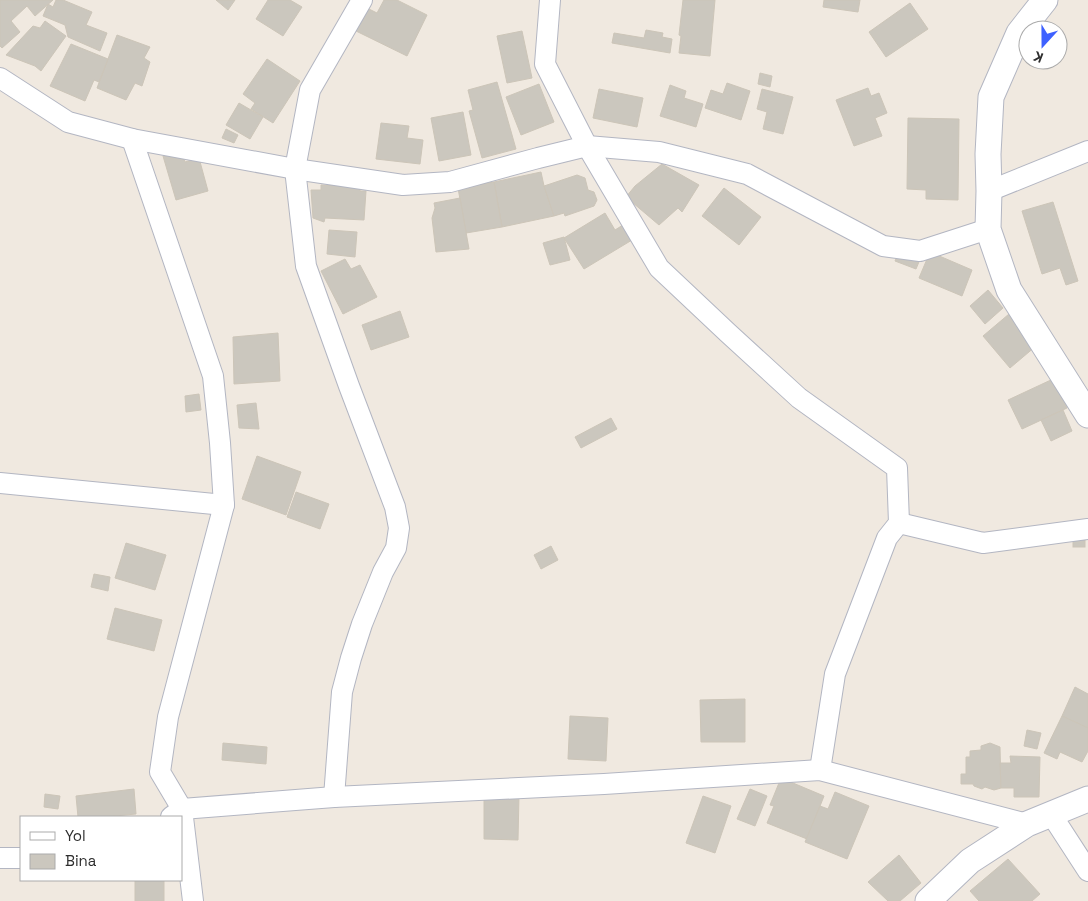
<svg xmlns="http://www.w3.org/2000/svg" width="1088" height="901" font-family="'Space Grotesk',sans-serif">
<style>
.building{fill:#cbc7be;stroke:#ccc5b8}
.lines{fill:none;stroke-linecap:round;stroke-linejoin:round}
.minor-casing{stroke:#b3b6c2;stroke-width:22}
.tertiary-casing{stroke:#b3b6c2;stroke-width:27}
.minor{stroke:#fff;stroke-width:20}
.tertiary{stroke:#fff;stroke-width:25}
</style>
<rect width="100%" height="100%" fill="#f0e9e0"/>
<!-- building -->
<g class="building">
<polygon points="0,0 53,0 35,16 27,6 11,21 20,32 2,48 0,46"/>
<polygon points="56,0 63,0 92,12 86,25 107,33 100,51 68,37 65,25 43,16 48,4 53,7"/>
<polygon points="216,0 235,0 228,10"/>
<polygon points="268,0 290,0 302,7 283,36 256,19"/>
<polygon points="384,0 397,0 427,15 407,56 356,31 367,8 377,13"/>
<polygon points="683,0 715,0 710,56 679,53 681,36 679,35"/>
<polygon points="824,0 860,0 858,12 823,7"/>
<polygon points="910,3 928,29 886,57 869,32"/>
<polygon points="45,21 66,36 41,71 35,66 6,55 33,26 40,28"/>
<polygon points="646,30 663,33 662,37 672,39 670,53 612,43 614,33 644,38"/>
<polygon points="522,31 532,78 507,83 497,36"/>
<polygon points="117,35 150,47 144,58 150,62 142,86 135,83 126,100 97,88"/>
<polygon points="71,44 108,59 99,82 94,80 85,101 50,86"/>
<polygon points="267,59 300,81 273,123 251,109 255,103 243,94"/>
<polygon points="760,73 772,76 770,87 758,84"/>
<polygon points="497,82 516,149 482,158 469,111 473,110 468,90"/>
<polygon points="727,83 750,91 741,120 705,108 711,90 723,94"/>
<polygon points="539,84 554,122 521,135 506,97"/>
<polygon points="670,85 686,91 684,98 703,104 696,127 660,116"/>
<polygon points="868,88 871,96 879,93 887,113 875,118 882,136 854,146 836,100"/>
<polygon points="599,89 643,98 637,127 593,118"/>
<polygon points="762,89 793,97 783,134 763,129 767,112 757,109"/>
<polygon points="239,103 263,117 250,139 226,125"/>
<polygon points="463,112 471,155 439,161 431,118"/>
<polygon points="908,118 959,119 958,200 926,199 926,190 907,189"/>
<polygon points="381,123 409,126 407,138 423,140 420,164 376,159"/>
<polygon points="226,129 238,135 234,143 222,138"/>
<polygon points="181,151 185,162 199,158 208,191 176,200 163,156"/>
<polygon points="662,164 699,185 682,212 678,208 659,225 626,197 635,186"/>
<polygon points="541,172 544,186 554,216 502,227 494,182"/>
<polygon points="577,175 585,178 588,190 594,192 597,200 594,206 565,216 564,213 554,216 544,186"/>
<polygon points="494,182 502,227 466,233 458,188"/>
<polygon points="321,185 360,187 360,191 366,191 364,220 325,218 324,222 313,218 311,190 321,190"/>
<polygon points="724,188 761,217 739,245 702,216"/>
<polygon points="460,198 469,249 436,252 432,218 435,208 434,203"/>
<polygon points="1053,202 1078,281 1066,285 1060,268 1042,274 1022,211"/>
<polygon points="605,213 615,230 623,225 632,240 584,269 564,238"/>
<polygon points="329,230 357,232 355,257 327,254"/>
<polygon points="564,237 570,260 550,265 543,243"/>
<polygon points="900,249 921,257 916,269 895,261"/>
<polygon points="930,252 972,270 962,296 919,278"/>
<polygon points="345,259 351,269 360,265 377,297 343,314 321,271"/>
<polygon points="988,290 1003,308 985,324 970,306"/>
<polygon points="400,311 409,337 371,350 362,325"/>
<polygon points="1009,314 1036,346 1010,368 983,336"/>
<polygon points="278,333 280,381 234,384 233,337"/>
<polygon points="1053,379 1067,408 1022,429 1008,400"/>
<polygon points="199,394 201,410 186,412 185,396"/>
<polygon points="256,403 259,429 239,428 237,405"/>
<polygon points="1063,410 1072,431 1051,441 1041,420"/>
<polygon points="611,418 617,429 581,448 575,437"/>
<polygon points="257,456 301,472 286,515 242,499"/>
<polygon points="296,492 329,504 320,529 287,517"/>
<rect x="1073" y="533" width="12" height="14"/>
<polygon points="126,543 166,555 155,590 115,578"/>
<polygon points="551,546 558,560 541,569 534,555"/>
<polygon points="94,574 110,577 108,591 91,587"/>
<polygon points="115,608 162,620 154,651 107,639"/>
<polygon points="1075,687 1088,694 1088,728 1062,716"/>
<polygon points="745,699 745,742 701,742 700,700"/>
<polygon points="570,716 608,718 606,761 568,759"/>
<polygon points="1062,716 1088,728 1088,751 1082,762 1060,752 1057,759 1044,753"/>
<polygon points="1027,730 1041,733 1037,749 1024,746"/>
<polygon points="223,743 267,747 266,764 222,760"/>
<polygon points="990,743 1000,747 1001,788 994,790 985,787 982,789 974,786 973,784 961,784 961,774 966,774 966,757 970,757 970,751 981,750 981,746"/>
<polygon points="1010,756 1040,757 1039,797 1014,797 1014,788 1001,788 1000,763 1011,763"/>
<polygon points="781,778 824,796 807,839 767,823 774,806 770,805"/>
<polygon points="134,789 136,814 104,817 78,817 76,796"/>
<polygon points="750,789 767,796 755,826 737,819"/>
<polygon points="835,792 869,806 847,859 805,842 820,806 828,809"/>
<polygon points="45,794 60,796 58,809 44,807"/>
<polygon points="484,795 519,795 518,840 484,839"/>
<polygon points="703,796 731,806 715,853 686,843"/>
<polygon points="899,855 921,883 900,901 888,901 868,882"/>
<polygon points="1008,859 1040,894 1032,901 979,901 970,891"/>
<rect x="135" y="880" width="29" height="21"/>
</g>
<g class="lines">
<!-- minor casing -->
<g class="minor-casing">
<g id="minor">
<polyline points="550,0 545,64 587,146 659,268 728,333 799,398 897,468 899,523 887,538 835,674 820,770"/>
<polyline points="0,78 68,122 132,139 295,169 403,185 450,182 538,158 587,146 659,152 747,174 883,246 920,251 988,229"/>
<polyline points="132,139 213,376 220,443 224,505 168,717 160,772 182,809 193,901"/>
<polyline points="989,191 1088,151"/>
<polyline points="0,483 224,505"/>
<polyline points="899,523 983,543 1088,529"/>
<polyline points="334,797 342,692 351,658 362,624 383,572 396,548 399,528 395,507 349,386 306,266 295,169 310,90 362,0"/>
<polyline points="1051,814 1088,871"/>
<polyline points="171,817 182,809 334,797 604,784 820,770 1027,824"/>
<polyline points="0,858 21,858"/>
</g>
</g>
<!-- tertiary casing -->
<g class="tertiary-casing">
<g id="tertiary">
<polyline points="1045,0 1019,33 991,97 988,154 989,191 988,229 1009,290 1088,415"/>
<polyline points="928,901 970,861 1027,824 1088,799"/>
</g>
</g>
<!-- minor -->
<use href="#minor" class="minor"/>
<!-- tertiary -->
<use href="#tertiary" class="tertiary"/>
</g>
<!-- legend -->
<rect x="20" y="816" width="162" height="65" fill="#ffffff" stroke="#ababab"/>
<rect x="30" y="832" width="25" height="8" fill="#ffffff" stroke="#ababab"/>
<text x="65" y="841" font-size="15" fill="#2e2e2e">Yol</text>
<rect x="30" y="854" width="25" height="15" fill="#cbc7be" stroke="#ababab"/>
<text x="65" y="866" font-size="15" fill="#2e2e2e">Bina</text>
<!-- north arrow -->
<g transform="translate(1043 45) rotate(201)"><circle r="24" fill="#ffffff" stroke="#ababab"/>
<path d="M0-4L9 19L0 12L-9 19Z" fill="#3e61ff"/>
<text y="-8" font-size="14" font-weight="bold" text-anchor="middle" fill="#2e2e2e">K</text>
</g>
</svg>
